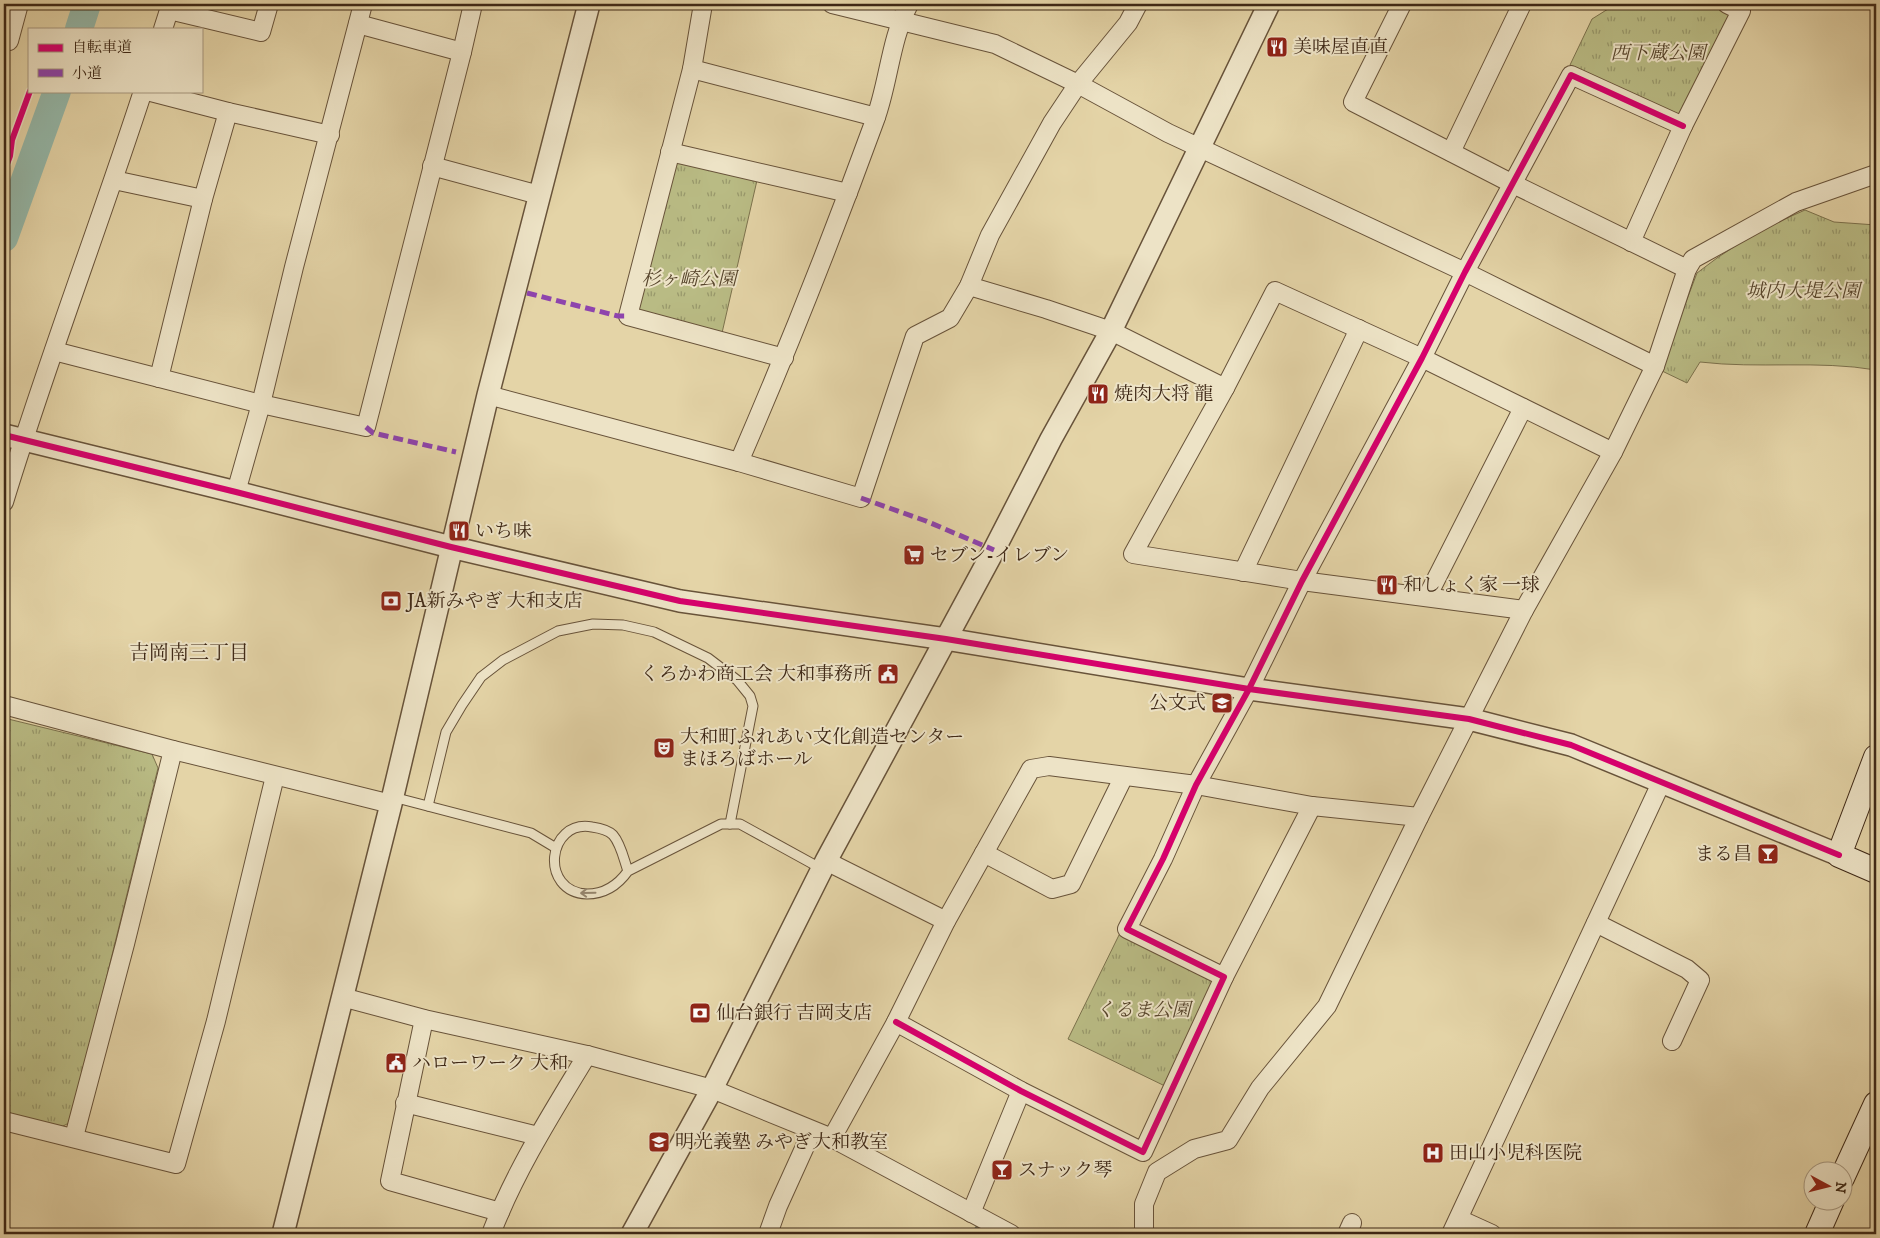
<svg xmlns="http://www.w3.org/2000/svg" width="1880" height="1238" font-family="'IM FELL DW Pica','Noto Serif JP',serif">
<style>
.grass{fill:url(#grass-tufts);stroke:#7c724d}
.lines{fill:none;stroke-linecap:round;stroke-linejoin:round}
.stream{stroke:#727e6e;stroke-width:4.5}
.river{stroke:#95b8a9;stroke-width:28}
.service-casing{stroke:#68533a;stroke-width:11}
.minor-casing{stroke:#68533a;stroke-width:20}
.tertiary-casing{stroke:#68533a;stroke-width:24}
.secondary-casing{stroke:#3e2816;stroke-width:26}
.service{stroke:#ede3c6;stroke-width:9}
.minor{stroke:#ede3c6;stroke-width:18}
.tertiary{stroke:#ede3c6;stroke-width:21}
.secondary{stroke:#ede3c6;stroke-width:24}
.quiet{stroke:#8e44ad;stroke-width:5;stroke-dasharray:10 5;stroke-linecap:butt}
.cycleway-casing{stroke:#ede3c6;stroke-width:9}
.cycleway{stroke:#d6006c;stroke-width:6}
.oneway{stroke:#96866e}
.labels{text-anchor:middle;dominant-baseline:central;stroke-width:4;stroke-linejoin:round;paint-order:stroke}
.poi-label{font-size:19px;fill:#3e2816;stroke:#ede3c6;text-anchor:start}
.park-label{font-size:19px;font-style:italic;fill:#57452c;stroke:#ede3c6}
.neighbourhood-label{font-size:20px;fill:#3e2816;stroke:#ede3c6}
</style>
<defs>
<pattern id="grass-tufts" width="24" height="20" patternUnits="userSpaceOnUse" patternTransform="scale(1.25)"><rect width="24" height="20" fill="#b9bb84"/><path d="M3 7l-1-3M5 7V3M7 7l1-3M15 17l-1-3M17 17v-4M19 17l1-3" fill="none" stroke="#98986b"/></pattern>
</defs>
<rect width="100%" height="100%" fill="#e4d4a7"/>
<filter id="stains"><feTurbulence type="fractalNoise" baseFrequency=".004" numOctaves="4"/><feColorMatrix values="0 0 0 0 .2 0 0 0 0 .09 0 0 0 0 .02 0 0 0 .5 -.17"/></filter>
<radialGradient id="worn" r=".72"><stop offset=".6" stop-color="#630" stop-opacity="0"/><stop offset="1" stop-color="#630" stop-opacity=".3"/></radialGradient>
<!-- grass -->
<g class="grass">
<polygon points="1616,4 1713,4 1733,14 1681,119 1570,65 1592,19"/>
<polygon points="675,157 758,176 722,333 636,311"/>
<path d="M1805,210L1834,222L1876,225V370C1818,360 1758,369 1700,362L1687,383L1660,370L1697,273L1717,258L1758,231Z"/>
<polygon points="4,718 152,754 158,768 71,1122 61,1127 4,1113"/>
<polygon points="1120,933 1216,980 1167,1087 1068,1039"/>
</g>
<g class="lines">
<!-- stream -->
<polyline class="stream" points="975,1234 977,1228"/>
<!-- river -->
<g class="river">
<polyline points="79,29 87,4"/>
<polyline points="4,238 57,91"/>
</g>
<!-- service casing -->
<g class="service-casing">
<g id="service">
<polyline points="393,797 531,833 556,848"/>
<polyline points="428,806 446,732 462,705 481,677 503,660 558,631 593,624 623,625 654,632 708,658 737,680 750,696 753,706 730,824"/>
<path d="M628,871C624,860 621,844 613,835C608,830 599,828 592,827C547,819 539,892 587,894C604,894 618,885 628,871L721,824H740L822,869"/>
</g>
</g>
<!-- minor casing -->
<g class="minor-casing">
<g id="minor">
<polyline points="703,4 692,69 628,316 784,358"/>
<polyline points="832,4 995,44 1078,84 1168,133 1465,272 1655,366"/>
<polyline points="1402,4 1353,102 1513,184 1687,269"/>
<polyline points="169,10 261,32 269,4"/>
<polyline points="358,24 462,52"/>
<polyline points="163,29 171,4"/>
<polyline points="4,40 9,41 19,4"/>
<polyline points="692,69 876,117"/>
<polyline points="147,91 228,112 330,135"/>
<polyline points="670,152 848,193"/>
<polyline points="1451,152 1522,4"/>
<polyline points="432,166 539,195"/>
<polyline points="114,180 203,199"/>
<polyline points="1631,242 1683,126 1741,11 1727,4"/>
<polyline points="969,286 1046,309 1111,331 1225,388"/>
<polyline points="54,351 261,404 366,427 462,52 473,4"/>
<polyline points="159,378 203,199 228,112"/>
<polyline points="488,395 739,462 861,498 915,336 950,318 969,286 990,235 1052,123 1078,84 1128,23 1138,4"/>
<path d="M739,462C788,349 833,235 875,120C889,82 890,40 909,4"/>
<polyline points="236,492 261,404 294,267 363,4"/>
<path d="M4,502C46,364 98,229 143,91"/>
<polyline points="1243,572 1359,329"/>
<polyline points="1427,597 1523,408"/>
<polyline points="1524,610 1302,581 1133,554 1225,388 1275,291 1422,358 1613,452"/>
<polyline points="4,705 173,750 391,804"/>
<polyline points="984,853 1052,889 1071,884 1124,776"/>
<polyline points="826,861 946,921"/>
<polyline points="1596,923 1687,969 1700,980 1672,1041"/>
<polyline points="1224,977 1312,806"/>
<polyline points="342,997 424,1019 587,1055 712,1089 832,1138 1011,1234"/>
<polyline points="424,1019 390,1181 500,1212"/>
<polyline points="896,1022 1021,1091 1143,1152 1224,977 1127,929 1163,859 1196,785 1249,689 1302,581 1422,358 1465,272 1571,75 1683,126"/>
<polyline points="405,1103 538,1136"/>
<polyline points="4,1121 176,1164 216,1021 275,776"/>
<polyline points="74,1137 125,944 173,750"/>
<polyline points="832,1138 896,1022 946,921 1031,769 1049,766 1196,785 1312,806 1419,817"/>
<polyline points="971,1213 1021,1091"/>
<polyline points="1459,1219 1492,1234"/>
<path d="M491,1234C515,1171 552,1113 587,1055"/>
<polyline points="768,1234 778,1206 812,1131"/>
<polyline points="1144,1234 1144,1204 1157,1172 1194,1149 1228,1140 1260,1088 1327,1006 1419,817 1524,610 1613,452 1655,366 1687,269 1693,259 1796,202 1876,174"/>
<polyline points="1347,1234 1352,1223"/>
<polyline points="1451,1234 1661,783"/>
</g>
</g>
<!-- tertiary casing -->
<g class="tertiary-casing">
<g id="tertiary">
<polyline points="4,435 236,492 451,547 680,601 946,639 1249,689 1469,719 1571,745 1839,855"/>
<polyline points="283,1234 391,804 488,395 589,4"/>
<polyline points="632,1234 712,1089 826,861 994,550 1051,439 1111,331 1269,4"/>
</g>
</g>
<!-- secondary casing -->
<g class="secondary-casing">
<g id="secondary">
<polyline points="1876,757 1839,855 1876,871"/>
<polyline points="1842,1178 1876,1104"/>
<polyline points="1817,1234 1832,1200"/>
</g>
</g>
<!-- service -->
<use href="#service" class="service"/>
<!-- minor -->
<use href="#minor" class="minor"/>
<!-- tertiary -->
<use href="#tertiary" class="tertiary"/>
<!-- secondary -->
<use href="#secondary" class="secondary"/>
<!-- quiet -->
<g class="quiet">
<polyline points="527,293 618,316 628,316"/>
<polyline points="366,427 373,433 456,452"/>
<polyline points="861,498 926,521 994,550"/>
</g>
<!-- cycleway casing -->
<g class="cycleway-casing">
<g id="cycleway">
<polyline points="4,172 10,156 12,140 30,91"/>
<polyline points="4,435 236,492 451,547 680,601 946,639 1249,689 1469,719 1571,745 1839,855"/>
<polyline points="896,1022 1021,1091 1143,1152 1224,977 1127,929 1163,859 1196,785 1249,689 1302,581 1422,358 1465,272 1571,75 1683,126"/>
</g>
</g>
<!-- cycleway -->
<use href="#cycleway" class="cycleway"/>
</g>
<!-- one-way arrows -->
<defs><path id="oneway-shaft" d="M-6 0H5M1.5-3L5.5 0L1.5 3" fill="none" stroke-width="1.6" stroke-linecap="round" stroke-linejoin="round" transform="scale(1.25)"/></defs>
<use class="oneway" href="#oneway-shaft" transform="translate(588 893) rotate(179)"/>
<!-- icons -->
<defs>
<g id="restaurant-square" transform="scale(1.125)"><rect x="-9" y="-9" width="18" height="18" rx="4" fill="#8f2418" stroke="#ede3c6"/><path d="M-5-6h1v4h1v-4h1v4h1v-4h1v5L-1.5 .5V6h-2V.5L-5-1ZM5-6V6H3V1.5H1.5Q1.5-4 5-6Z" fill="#fff"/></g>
<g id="supermarket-square" transform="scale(1.125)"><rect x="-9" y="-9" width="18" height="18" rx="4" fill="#8f2418" stroke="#ede3c6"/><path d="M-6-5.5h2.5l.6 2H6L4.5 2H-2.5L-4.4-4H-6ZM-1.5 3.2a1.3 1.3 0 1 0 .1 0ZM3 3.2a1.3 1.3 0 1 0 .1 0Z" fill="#fff"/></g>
<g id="bank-square" transform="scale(1.125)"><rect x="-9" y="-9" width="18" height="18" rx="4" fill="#8f2418" stroke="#ede3c6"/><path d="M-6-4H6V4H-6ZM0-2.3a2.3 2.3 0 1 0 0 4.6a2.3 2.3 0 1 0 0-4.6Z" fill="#fff"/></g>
<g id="civic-square" transform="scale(1.125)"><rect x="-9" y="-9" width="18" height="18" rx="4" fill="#8f2418" stroke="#ede3c6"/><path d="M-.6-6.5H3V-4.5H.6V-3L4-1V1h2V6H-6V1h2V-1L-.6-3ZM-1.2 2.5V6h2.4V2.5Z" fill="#fff"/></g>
<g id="school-square" transform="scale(1.125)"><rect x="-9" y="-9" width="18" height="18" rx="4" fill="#8f2418" stroke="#ede3c6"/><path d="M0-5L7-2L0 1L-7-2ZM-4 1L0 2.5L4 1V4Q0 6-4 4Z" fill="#fff"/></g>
<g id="theatre-square" transform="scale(1.125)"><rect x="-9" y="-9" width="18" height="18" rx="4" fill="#8f2418" stroke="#ede3c6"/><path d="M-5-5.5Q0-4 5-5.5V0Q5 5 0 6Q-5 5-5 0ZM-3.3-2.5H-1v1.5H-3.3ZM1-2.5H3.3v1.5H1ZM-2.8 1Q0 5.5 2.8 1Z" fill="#fff"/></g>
<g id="bar-square" transform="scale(1.125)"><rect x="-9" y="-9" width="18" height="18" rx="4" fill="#8f2418" stroke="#ede3c6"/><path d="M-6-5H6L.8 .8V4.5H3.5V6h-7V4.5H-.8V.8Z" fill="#fff"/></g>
<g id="hospital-square" transform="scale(1.125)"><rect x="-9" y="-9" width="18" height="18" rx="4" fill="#8f2418" stroke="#ede3c6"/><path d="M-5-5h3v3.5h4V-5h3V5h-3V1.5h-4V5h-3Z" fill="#fff"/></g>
</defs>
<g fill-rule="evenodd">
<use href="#restaurant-square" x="1277" y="47"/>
<use href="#restaurant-square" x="1098" y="394"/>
<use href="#restaurant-square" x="459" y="531"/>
<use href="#supermarket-square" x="914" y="555"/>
<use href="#restaurant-square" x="1387" y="585"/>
<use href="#bank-square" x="391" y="601"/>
<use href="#civic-square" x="888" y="674"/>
<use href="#school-square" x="1222" y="703"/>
<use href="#theatre-square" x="664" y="748"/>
<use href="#bar-square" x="1768" y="854"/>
<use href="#bank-square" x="700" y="1013"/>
<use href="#civic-square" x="396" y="1063"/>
<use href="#school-square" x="659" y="1142"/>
<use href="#hospital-square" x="1433" y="1153"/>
<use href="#bar-square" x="1002" y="1170"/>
</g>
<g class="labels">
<!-- poi labels -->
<g class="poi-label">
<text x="1293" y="47">美味屋直直</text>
<text x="1114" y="394">焼肉大将 龍</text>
<text x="475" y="531">いち味</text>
<text x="930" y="555">セブン-イレブン</text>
<text x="1403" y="585">和しょく家 一球</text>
<text x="407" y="601">JA新みやぎ 大和支店</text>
<text x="872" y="674" text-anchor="end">くろかわ商工会 大和事務所</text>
<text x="1206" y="703" text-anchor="end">公文式</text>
<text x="680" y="737">大和町ふれあい文化創造センター<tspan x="680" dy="22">まほろばホール</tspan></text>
<text x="1752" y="854" text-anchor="end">まる昌</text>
<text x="716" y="1013">仙台銀行 吉岡支店</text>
<text x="412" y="1063">ハローワーク 大和</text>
<text x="675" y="1142">明光義塾 みやぎ大和教室</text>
<text x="1449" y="1153">田山小児科医院</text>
<text x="1018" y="1170">スナック琴</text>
</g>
<!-- park labels -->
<g class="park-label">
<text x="1658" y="53">西下蔵公園</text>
<text x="689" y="279">杉ヶ崎公園</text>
<text x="1803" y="291">城内大堤公園</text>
<text x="1143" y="1010">くるま公園</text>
</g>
<!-- neighbourhood labels -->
<g class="neighbourhood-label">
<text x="189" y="653">吉岡南三丁目</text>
</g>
</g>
<!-- margin -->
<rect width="1880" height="1238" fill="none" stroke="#e4d4a7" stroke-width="20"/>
<rect x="5" y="5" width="1870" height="1228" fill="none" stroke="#3e2816" stroke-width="2.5"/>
<rect x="10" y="10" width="1860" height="1218" fill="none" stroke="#3e2816"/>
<!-- legend -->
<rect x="28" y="28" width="175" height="65" fill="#ede3c6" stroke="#a79880"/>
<rect x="38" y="44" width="25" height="8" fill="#d6006c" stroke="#a79880"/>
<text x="72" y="52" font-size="15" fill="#3e2816">自転車道</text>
<rect x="38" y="69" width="25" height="8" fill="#8e44ad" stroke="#a79880"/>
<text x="72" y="78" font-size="15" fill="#3e2816">小道</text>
<!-- north arrow -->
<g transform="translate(1828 1186) rotate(97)"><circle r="24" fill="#ede3c6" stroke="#a79880"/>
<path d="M0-4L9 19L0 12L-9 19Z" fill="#8f2418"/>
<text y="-8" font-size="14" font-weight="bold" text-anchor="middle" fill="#3e2816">N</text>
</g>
<rect width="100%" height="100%" filter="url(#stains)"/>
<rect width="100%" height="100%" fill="url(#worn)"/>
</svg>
